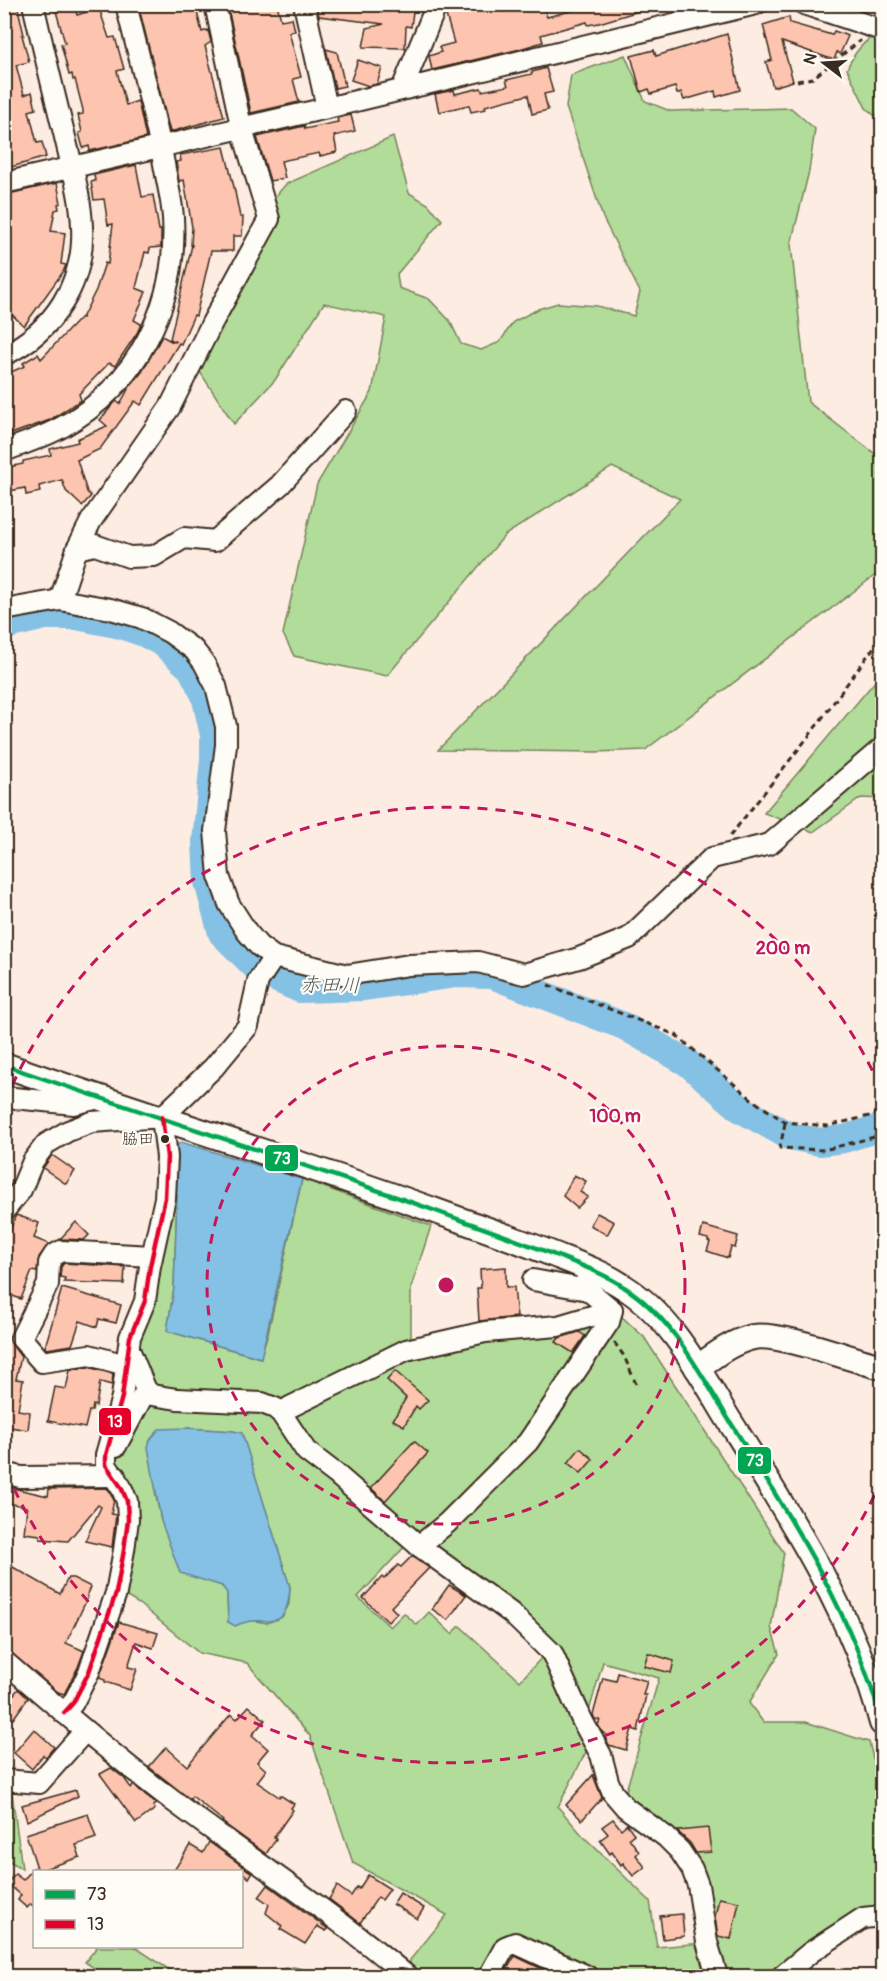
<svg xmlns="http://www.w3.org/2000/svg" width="887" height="1981" font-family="Pangolin,'Klee One',sans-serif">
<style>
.green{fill:#b2dc99;stroke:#76835c;stroke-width:1.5;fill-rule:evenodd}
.water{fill:#84c1e4;stroke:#678595;stroke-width:1.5}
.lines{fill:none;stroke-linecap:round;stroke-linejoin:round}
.river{stroke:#84c1e4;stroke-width:28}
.building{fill:#fdc5b0;stroke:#3b2a1e;stroke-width:1.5}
.minor-casing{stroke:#3b2a1e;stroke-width:24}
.major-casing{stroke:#3b2a1e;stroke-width:28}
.path{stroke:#3b2a1e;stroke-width:3;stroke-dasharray:6 4.5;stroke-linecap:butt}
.minor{stroke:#fdfcf7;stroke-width:20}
.major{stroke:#fdfcf7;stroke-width:24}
.bus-1-casing{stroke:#fdfcf7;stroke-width:9}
.bus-2-casing{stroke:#fdfcf7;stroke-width:9}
.bus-1{stroke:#00a651;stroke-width:4.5}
.bus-2{stroke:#e4002b;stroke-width:4.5}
.ring{fill:none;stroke:#c2185b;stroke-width:3;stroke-dasharray:10 8}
.bus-dot{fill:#3b2a1e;stroke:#fdfcf7;stroke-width:2}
.labels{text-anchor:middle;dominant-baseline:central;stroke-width:4.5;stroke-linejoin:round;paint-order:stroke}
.bus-label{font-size:16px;fill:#3b2a1e;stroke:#fdfcf7;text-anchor:end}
.water-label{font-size:20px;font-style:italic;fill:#515759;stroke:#fdfcf7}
.centre{fill:#c2185b;stroke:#fdfcf7;stroke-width:3}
.ring-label{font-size:18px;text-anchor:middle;font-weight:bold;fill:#c2185b;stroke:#fdfcf7;stroke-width:4.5;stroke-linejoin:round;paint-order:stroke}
.line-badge{stroke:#fdfcf7;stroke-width:2}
.badge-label{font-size:16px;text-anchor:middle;font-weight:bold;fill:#fff}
</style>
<rect width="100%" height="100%" fill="#fdece2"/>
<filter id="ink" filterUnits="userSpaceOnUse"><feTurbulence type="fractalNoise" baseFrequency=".0167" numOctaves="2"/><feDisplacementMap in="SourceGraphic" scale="12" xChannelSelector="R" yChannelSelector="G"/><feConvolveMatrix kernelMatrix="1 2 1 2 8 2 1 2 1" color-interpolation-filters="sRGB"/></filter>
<g filter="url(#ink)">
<!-- green -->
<g class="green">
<path d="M876,35L882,38V115H874L866,108L847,69C853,55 862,42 876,35Z"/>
<polygon points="625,55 645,101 670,111 791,108 815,129 809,171 791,244 808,402 882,459 882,570 645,750 596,752 438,750 680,499 612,467 505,535 387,676 294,656 283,634 317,484 372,392 386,317 324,303 275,380 234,424 198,369 268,205 286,184 393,137 409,193 428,204 442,220 397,274 399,288 429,299 450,321 461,344 481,350 500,342 513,322 538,309 558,303 597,306 634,316 640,292 603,218 566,107 571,75"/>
<polygon points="882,673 882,799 861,798 813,832 764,813"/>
<polygon points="302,1179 431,1226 411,1288 411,1344 282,1409 154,1392 135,1338 170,1192 177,1194 174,1288 167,1331 260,1358 268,1333"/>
<polygon points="620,1315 644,1337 784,1553 771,1627 779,1654 749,1703 763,1722 806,1722 869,1742 882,1794 882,1912 775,1976 719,1976 701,1885 623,1801 659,1678 603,1662 586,1722 561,1670 422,1546 449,1524"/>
<polygon points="596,1321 601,1325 524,1439 418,1540 309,1449 285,1413 411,1351"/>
<path d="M146,1396L261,1408L408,1543L358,1597L390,1627L404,1613L417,1625L429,1612L452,1634L460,1626L520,1681L546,1653L590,1744L558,1807L583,1836L650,1901L657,1947L703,1943L712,1976H596L520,1941L485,1976H417L410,1970V1960L447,1915L353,1863L310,1736L247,1663L199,1653L139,1604L122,1594L132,1525L114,1465L118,1447ZM187,1428L233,1431L242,1434L290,1587L289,1604L282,1617L267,1623L251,1620L241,1623L228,1622L227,1592L161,1521L155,1491Z"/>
<polygon points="4,1784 11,1785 22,1869 5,1858"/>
<polygon points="97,1947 135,1947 179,1976 97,1976 100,1972 85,1962"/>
<polygon points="294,1967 330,1976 234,1976"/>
</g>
<!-- water -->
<g class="water">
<polygon points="181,1142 302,1179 261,1358 167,1331 174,1288 177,1194 170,1192 175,1147"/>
<path d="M187,1428L233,1431L242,1433L290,1587C286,1641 264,1610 235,1626L228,1622L227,1593L222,1586L180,1573L161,1521L148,1447L150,1440L159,1429Z"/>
</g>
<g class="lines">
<!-- river -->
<polyline class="river" points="4,626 45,616 77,616 121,625 144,633 163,643 191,668 205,695 214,735 214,760 206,842 208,882 222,933 261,972 300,989 364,987 457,974 492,975 624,1026 688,1063 741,1109 789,1136 820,1142 844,1139 882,1127"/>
</g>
<!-- building -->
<g class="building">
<polygon points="4,4 17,4 24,35 22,35 29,62 16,65 24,95 32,92 36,109 29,111 37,143 42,142 46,157 4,169"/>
<polygon points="54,4 74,4 77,15 99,8 109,38 115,37 124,69 117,71 126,105 138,101 146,138 90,151 89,146 83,148 79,133 82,132 78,115 83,114 83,110 75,79 73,80 72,74 69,75 61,44 65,43"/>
<polygon points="138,4 195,4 202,32 208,30 211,42 205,46 224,117 170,132"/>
<polygon points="227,4 277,4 281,20 292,18 295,31 289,32 301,77 293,79 299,102 251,113"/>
<polygon points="316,4 414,4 411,27 406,26 405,48 363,47 367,28 384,24 319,16"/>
<polygon points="492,4 495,4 496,9 501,7 502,12 528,4 530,4 531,9 543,5 547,17 597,4 649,4 649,8 599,23 588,25 587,22 541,35 543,42 516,50 432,70 429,56 441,52 439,47 454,43 446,15 447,10 464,5 466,12"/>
<polygon points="789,17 790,23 832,35 834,31 848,36 840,54 837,52 834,60 782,42 793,81 773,87 766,62 772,60 763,25"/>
<polygon points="727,34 740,90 716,97 715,91 684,100 681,92 677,94 675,87 651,94 649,89 641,92 631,56 654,50 656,56"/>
<polygon points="326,49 337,52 345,86 335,88"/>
<polygon points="358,60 382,68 377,84 369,86 351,80"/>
<polygon points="546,68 553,92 544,94 548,110 532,114 528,95 485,106 486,109 471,112 469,105 439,112 435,94 454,90 455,94 481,88 482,91 508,86 506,80 532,74 532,72"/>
<polygon points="351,115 355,131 334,136 337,152 320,156 319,153 281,161 285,178 270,181 257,137 304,126 305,129 338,122 337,118"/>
<polygon points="224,147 234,187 240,217 243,217 242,236 233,236 233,251 211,251 196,316 194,315 181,344 179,343 141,405 135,401 100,449 77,460 87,492 91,496 82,506 66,491 62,480 39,486 40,492 26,495 25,488 4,492 4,468 23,464 23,461 51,455 50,449 78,442 77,439 107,426 100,420 116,401 120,404 130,386 142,372 162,336 171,341 176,342 170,339 192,245 191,245 192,227 184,180 179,181 176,162 181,161 180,155"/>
<polygon points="136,165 142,197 153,195 159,230 161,230 161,247 150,248 149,253 145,252 136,288 146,292 134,320 141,324 137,333 115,366 109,363 79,394 81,400 50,420 11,434 4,418 4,375 25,366 23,363 38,354 41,359 81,317 82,318 96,290 105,263 108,264 113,224 108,225 104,199 94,200 91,182 95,181 94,175"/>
<polygon points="57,183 61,203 58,204 59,209 55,210 51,231 65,233 61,264 66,265 63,272 24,326 4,307 4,258 9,248 4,222 4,195"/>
<polygon points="52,1155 75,1171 66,1184 43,1168"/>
<polygon points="574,1175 586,1181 580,1192 588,1197 577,1208 563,1196"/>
<polygon points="597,1213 614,1222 607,1235 590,1225"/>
<polygon points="16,1215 39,1223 34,1238 49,1244 39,1257 37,1272 32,1271 21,1299 4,1293 4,1246"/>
<polygon points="76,1222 89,1235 84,1240 60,1239"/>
<polygon points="703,1226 738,1236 735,1248 731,1247 728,1258 707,1251 710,1242 708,1241 708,1239 700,1237"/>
<polygon points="64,1263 125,1267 124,1284 64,1282 65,1278 60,1277 61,1267"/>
<polygon points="506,1267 506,1287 514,1287 517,1317 479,1321 477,1288 481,1288 480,1269"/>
<polygon points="62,1288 121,1305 116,1323 99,1319 97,1327 80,1321 72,1345 47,1349 45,1347"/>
<polygon points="579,1332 585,1336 573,1353 556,1342 559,1338"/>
<polygon points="4,1335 9,1337 12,1345 21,1357 16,1379 23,1380 18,1410 30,1412 28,1430 4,1426"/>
<polygon points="88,1367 113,1374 112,1385 100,1382 96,1406 93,1405 92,1411 89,1411 85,1428 48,1421 55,1387 66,1389 70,1370"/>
<polygon points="395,1371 428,1400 419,1409 416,1406 404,1426 393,1420 406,1398 387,1380"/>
<polygon points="414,1441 428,1453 385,1501 371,1488"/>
<polygon points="580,1448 593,1459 581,1473 568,1463"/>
<polygon points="4,1486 48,1496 49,1489 107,1488 114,1500 111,1514 116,1515 112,1547 85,1541 101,1507 98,1505 68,1541 40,1539 40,1535 24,1533 27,1507 4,1502"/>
<polygon points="412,1556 429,1568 391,1607 397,1613 388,1622 363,1598 382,1577 384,1579 398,1565 401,1567"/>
<polygon points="4,1562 60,1594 68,1578 73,1578 91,1587 87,1596 88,1597 66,1643 84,1651 78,1667 64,1694 58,1692 4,1647"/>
<polygon points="449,1585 466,1595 448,1620 432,1609"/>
<polygon points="119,1622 158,1633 153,1648 136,1642 128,1667 137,1669 130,1690 105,1682 105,1680 99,1678"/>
<polygon points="648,1653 674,1661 671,1673 644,1666"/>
<polygon points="618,1673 647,1681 643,1695 646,1695 638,1731 632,1729 626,1750 609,1745 605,1737 606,1734 603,1733 598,1725 600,1720 595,1719 593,1715 603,1678 616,1681"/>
<polygon points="18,1689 28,1698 13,1719 4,1713 4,1707"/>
<polygon points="249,1706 265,1720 252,1735 268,1749 257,1762 266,1770 257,1782 279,1797 280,1795 294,1804 291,1808 293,1810 274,1837 276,1839 266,1854 222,1822 223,1821 192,1796 190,1799 149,1767 166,1747 187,1766 231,1714 237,1719"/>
<polygon points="34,1729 54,1747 46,1757 43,1755 32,1769 14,1753"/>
<polygon points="111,1768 124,1778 131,1788 133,1785 157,1804 153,1806 155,1809 136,1823 100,1774"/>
<polygon points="593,1775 602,1798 582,1820 566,1805"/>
<polygon points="76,1790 78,1796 27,1821 22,1805"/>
<polygon points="88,1814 96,1838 76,1845 80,1857 38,1871 26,1834"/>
<polygon points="613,1819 621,1829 627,1824 634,1834 629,1838 639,1852 636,1855 645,1867 633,1876 623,1863 621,1865 612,1852 610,1854 600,1840 608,1834 602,1827"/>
<polygon points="708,1828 711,1852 696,1853 690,1843 677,1831"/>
<polygon points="209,1842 252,1873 249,1878 242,1872 173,1872 190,1845 203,1853"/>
<polygon points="34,1868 34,1907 31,1904 27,1908 18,1900 21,1895 7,1883 15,1874 23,1880"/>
<polygon points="368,1875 390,1889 382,1900 378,1897 360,1923 329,1899 337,1886 351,1896 357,1887 359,1889"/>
<polygon points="268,1885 328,1929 326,1931 317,1926 305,1944 280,1929 282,1926 266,1913 269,1904 259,1897"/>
<polygon points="400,1893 424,1908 417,1919 393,1904"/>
<polygon points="719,1898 739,1902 731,1939 718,1936 715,1917"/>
<polygon points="682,1914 684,1936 663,1939 660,1916"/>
<polygon points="515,1956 559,1977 502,1977"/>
</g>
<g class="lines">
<!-- minor casing -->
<g class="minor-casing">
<g id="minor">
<polyline points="304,4 327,108"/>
<polyline points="804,4 882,30"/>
<polyline points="402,89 437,4"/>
<polyline points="4,183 327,108 756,4"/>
<path d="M4,355C54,331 85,282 82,227C81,195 71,164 64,133C53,90 43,47 33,4"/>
<path d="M4,444L7,450C25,443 44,437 62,427C137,386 178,303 173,218C172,200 167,182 164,164C154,110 139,58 126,4"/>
<polyline points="77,549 95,545 129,557 154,556 184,538 215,541 280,485 346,411"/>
<polyline points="60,600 77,549 91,521 170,407 212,323 269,219 241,126 215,4"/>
<polyline points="4,610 60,600 111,609 142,618 169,632 194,650 204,663 216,686 226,726 226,745 215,831 219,876 229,904 247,932 259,946 274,957 347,975 409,965 478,962 524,974 579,958 629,938 712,858 770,844 882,748"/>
<polyline points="4,1097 74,1104 99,1098"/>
<polyline points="4,1211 21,1190 33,1161 46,1144 68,1131 92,1122 162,1117 184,1096 214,1067 248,1026 258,981 274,957"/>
<polyline points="586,1267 588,1290 612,1310 609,1322 528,1442 447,1523 419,1546 511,1613 552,1653 582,1720 601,1755 608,1781 613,1793 626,1808 666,1837 680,1851 692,1869 698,1885 707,1942 717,1976"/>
<polyline points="533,1280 588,1290"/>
<polyline points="129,1349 146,1390 152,1395 177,1399 262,1403 275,1408 281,1413 306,1451 336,1474 419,1546"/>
<polyline points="126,1365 89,1355 42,1362 21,1338 48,1284 49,1263 54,1255 61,1251 152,1256"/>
<polyline points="281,1413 290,1407 406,1350 485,1332 558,1326 612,1310"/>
<polyline points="116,1446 146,1390"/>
<polyline points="4,1473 21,1477 115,1476"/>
<path d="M4,1661C59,1709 115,1757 173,1801C251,1859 333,1913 407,1976"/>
<polyline points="64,1713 73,1703 89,1672 116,1593 124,1550 128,1520 127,1501 121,1487 106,1465 106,1455 122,1397 130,1337 145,1301 150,1266 165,1198 167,1157 162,1117"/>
<polyline points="4,1780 39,1783 85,1731"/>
<polyline points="489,1976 505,1947 515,1943 587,1976"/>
<polyline points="782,1976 811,1952 863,1918 882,1916"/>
</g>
</g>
<!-- major casing -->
<g class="major-casing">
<g id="major">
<path d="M4,1065C147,1115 291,1159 433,1210C474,1225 515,1239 555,1255C578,1264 603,1273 624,1287C672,1317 700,1373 729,1420C789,1515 853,1613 882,1723"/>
<path d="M697,1368C715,1355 731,1342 753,1337C779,1332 853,1360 882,1367"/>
</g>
</g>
<!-- path -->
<g class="path">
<polyline points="797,81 813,78 861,40"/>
<polyline points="730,836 812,732 882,636"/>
<polyline points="548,985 676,1035 754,1101 785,1122 827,1126 882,1113"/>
<polyline points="785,1123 780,1148 824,1150 882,1135"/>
<polyline points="614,1342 624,1356 636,1384"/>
</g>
<!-- minor -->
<use href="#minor" class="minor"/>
<!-- major -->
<use href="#major" class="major"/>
<!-- bus-1 casing -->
<g class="bus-1-casing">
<path id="bus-1" d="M4,1065C147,1115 291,1159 433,1210C474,1225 515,1239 555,1255C578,1264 603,1273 624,1287C672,1317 700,1373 729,1420C789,1515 853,1613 882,1723"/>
</g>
<!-- bus-2 casing -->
<g class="bus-2-casing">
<polyline id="bus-2" points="64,1713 73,1703 89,1672 116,1593 124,1550 128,1520 127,1501 121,1487 106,1465 106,1455 122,1397 130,1337 145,1301 150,1266 165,1198 167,1157 162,1117"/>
</g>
<!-- bus-1 -->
<use href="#bus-1" class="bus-1"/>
<!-- bus-2 -->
<use href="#bus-2" class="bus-2"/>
</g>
</g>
<!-- distance rings -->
<g class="ring">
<circle cx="446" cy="1285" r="239"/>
<path d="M882 1479A477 477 0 0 1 5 1468M5 1102A477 477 0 0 1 882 1091"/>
</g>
<!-- markers -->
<circle class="bus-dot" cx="165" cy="1139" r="5"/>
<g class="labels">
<!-- bus labels -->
<g class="bus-label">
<text x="154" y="1139">脇田</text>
</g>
<!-- water labels -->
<g class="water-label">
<text transform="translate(330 985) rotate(1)">赤田川</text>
</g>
</g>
<circle cx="446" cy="1285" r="9" class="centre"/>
<g class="ring-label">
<text x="783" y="954">200 m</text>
<text x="615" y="1122">100 m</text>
</g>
<g class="line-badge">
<rect x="264" y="1144" width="35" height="28" rx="6" fill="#00a651"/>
<rect x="98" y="1407" width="34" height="29" rx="6" fill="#e4002b"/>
<rect x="737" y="1446" width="35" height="29" rx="6" fill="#00a651"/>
</g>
<g class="badge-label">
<text x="282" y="1164">73</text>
<text x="115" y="1427">13</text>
<text x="755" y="1466">73</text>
</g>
<!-- margin -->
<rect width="887" height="1981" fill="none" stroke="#fdfcf7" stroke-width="24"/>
<rect x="12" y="12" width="863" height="1957" fill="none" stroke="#3b2a1e" stroke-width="2" filter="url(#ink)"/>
<!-- legend -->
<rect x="33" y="1870" width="210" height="78" fill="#fdfcf7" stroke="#afa8a0" stroke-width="1.5"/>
<rect x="45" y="1890" width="30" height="9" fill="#00a651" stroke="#afa8a0" stroke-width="1.5"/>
<text x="87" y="1900" font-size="18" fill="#3b2a1e">73</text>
<rect x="45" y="1920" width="30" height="9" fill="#e4002b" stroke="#afa8a0" stroke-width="1.5"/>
<text x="87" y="1930" font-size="18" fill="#3b2a1e">13</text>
<!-- north arrow -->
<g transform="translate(824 63) rotate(287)" stroke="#fdfcf7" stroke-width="4.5" paint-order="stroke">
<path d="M0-4.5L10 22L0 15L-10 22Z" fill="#3b2a1e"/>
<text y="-9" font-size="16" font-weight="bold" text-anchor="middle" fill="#3b2a1e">N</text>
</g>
</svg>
